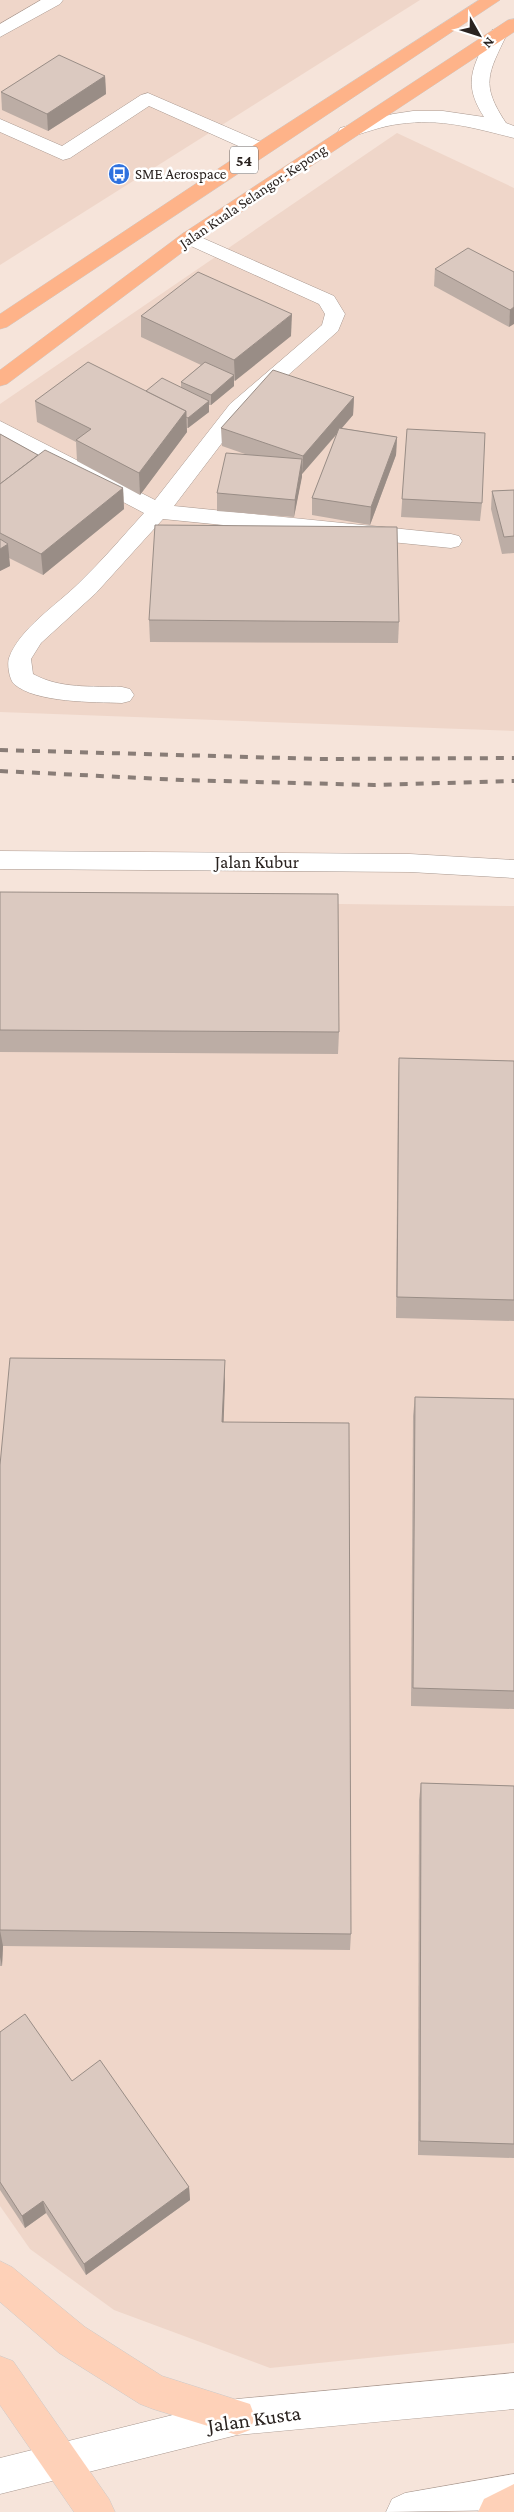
<svg xmlns="http://www.w3.org/2000/svg" width="514" height="2512" font-family="'Crimson Pro',serif">
<style>
.built{fill:#efd6c9}
.lines{fill:none;stroke-linecap:round;stroke-linejoin:round}
.minor-casing{stroke:#a9988f;stroke-width:1}
.major-casing{stroke:#cccac9;stroke-width:1}
.highway-casing{stroke:#cccac9;stroke-width:1}
.minor{fill:#fff;fill-rule:evenodd}
.major{fill:#fed1b8;fill-rule:evenodd}
.highway{fill:#feb389;fill-rule:evenodd}
.rail{stroke:#897d77;stroke-width:4;stroke-dasharray:8 8;stroke-linecap:butt}
.wall{fill:#bcada5}
.shaded-wall{fill:#998d86}
.building{fill:#dbc9c0;stroke:#998d86}
.labels{text-anchor:middle;dominant-baseline:central;stroke-width:5;stroke-linejoin:round;paint-order:stroke}
.far-poi-label{font-size:15px;fill:#2a2320;stroke:#fff;text-anchor:start}
.far-street-label{font-size:15px;fill:#2a2320;stroke:#fff}
.shield{fill:#fff;stroke:#6a6563;stroke-width:1}
.shield-label{font-size:16px;font-weight:bold;fill:#2a2320}
.street-label{font-size:18px;fill:#2a2320;stroke:#fff}
.near-street-label{font-size:21px;fill:#2a2320;stroke:#fff}
</style>
<rect width="100%" height="100%" fill="#f6e4da"/>
<!-- built -->
<g class="built">
<polygon points="0,0 420,0 0,265"/>
<polygon points="397,133 514,188 514,731 0,712 0,404"/>
<polygon points="0,900 514,906 514,2343 270,2368 114,2310 30,2249 0,2206"/>
</g>
<g class="lines">
<!-- minor casing -->
<g class="minor-casing">
<g id="minor">
<polygon points="41,0 63,0 60,4 0,37 0,24"/>
<path d="M498,29L504,30L507,34C488,74 480,84 506,123L514,126V138C474,128 441,118 399,124C382,126 364,133 347,138L340,136L338,132L340,128L393,114L413,111H443L484,117C462,83 473,67 489,34L492,30Z"/>
<polygon points="148,93 268,145 271,149 268,153 254,153 149,106 70,158 63,160 0,132 0,119 62,146 141,95"/>
<path d="M189,232L334,296L345,314L338,331L244,414L174,506L451,534L459,536L462,541L459,546L451,548L163,519L96,593L41,643L31,659L33,674C60,689 92,686 122,687L130,689L134,695L130,701L122,703C95,702 35,703 14,684C9,679 7,664 9,658C19,629 58,604 79,583C102,561 123,536 144,513L0,437V421L155,500L230,404L322,325L325,314L319,304L182,242L179,238L182,234Z"/>
<polygon points="0,851 410,854 514,860 514,878 410,872 0,869"/>
<polygon points="514,2373 514,2409 237,2435 0,2494 0,2458 237,2399"/>
<polygon points="514,2474 514,2510 386,2512 392,2499 405,2493"/>
</g>
</g>
<!-- major casing -->
<g class="major-casing">
<g id="major">
<polygon points="0,2261 12,2267 85,2327 162,2376 250,2404 255,2417 250,2430 237,2435 153,2409 140,2404 59,2353 0,2302"/>
<polygon points="0,2356 13,2361 109,2499 115,2512 74,2512 0,2405"/>
<polygon points="514,2484 514,2512 478,2512 484,2499"/>
</g>
</g>
<!-- highway casing -->
<g class="highway-casing">
<g id="highway">
<polygon points="479,0 500,0 7,327 0,329 0,314 254,145"/>
<polygon points="514,19 514,32 196,242 7,384 0,386 0,370 182,234 508,20"/>
</g>
</g>
<!-- minor -->
<use href="#minor" class="minor"/>
<!-- major -->
<use href="#major" class="major"/>
<!-- highway -->
<use href="#highway" class="highway"/>
<!-- rail -->
<g class="rail">
<polyline points="0,750 320,759 514,758"/>
<polyline points="0,771 182,780 374,785 514,781"/>
</g>
</g>
<!-- wall -->
<g class="wall">
<polygon points="105,76 106,94 48,131 2,110 1,92"/>
<polygon points="435,269 514,272 509,327 434,286"/>
<polygon points="141,316 291,336 234,381 234,386 211,405 209,405 209,412 188,428 187,428 187,432 140,495 77,461 76,442 37,422 35,401 181,388 181,382 201,365 141,337"/>
<polygon points="354,397 353,415 342,428 397,437 396,455 370,525 312,515 312,498 337,434 302,474 294,517 217,511 217,493 245,454 222,446 221,428"/>
<polygon points="407,429 482,503 480,521 401,517"/>
<polygon points="0,434 38,455 123,488 124,509 43,575 9,558 10,566 0,571"/>
<polygon points="514,490 514,553 502,554 491,509 492,491"/>
<polygon points="149,620 399,622 398,643 150,642"/>
<polygon points="0,892 339,1032 338,1054 0,1052"/>
<polygon points="399,1058 514,1061 514,1321 396,1318 398,1080"/>
<polygon points="225,1380 223,1422 351,1934 350,1950 3,1946 2,1966 0,1966 0,1465"/>
<polygon points="415,1397 514,1399 514,1709 411,1706 413,1416"/>
<polygon points="421,1783 514,1786 514,2158 418,2155 419,1800"/>
<polygon points="0,2032 72,2081 189,2187 190,2200 86,2275 46,2213 25,2228 0,2190"/>
</g>
<!-- shaded-wall -->
<g class="shaded-wall">
<polygon points="105,76 106,94 48,131 47,114"/>
<polygon points="514,307 514,324 509,327 510,310"/>
<polygon points="292,314 291,336 235,381 234,360"/>
<polygon points="234,375 234,386 211,405 211,395"/>
<polygon points="354,397 353,415 302,474 303,456"/>
<polygon points="209,401 209,412 188,428 188,418"/>
<polygon points="186,411 187,432 140,495 139,473"/>
<polygon points="397,437 396,455 370,525 371,507"/>
<polygon points="302,459 302,477 294,517 295,500"/>
<polygon points="123,488 124,509 43,575 41,554"/>
<polygon points="8,544 10,566 0,571 0,549"/>
<polygon points="225,1360 225,1380 223,1442 222,1422"/>
<polygon points="0,1930 3,1946 2,1966 0,1957"/>
<polygon points="189,2187 190,2200 86,2275 84,2264"/>
<polygon points="43,2201 46,2213 25,2228 22,2216"/>
</g>
<!-- building -->
<g class="building">
<polygon points="59,55 105,76 47,114 1,92"/>
<polygon points="468,248 514,272 514,307 510,310 435,269"/>
<polygon points="198,272 292,314 234,360 141,316"/>
<polygon points="88,362 186,411 139,473 76,440 91,429 35,401"/>
<polygon points="205,362 234,375 211,395 181,382"/>
<polygon points="273,370 354,397 303,456 221,428"/>
<polygon points="162,378 209,401 188,418 186,417 186,411 146,391"/>
<polygon points="339,428 397,437 371,507 312,498"/>
<polygon points="407,429 485,433 482,503 402,499"/>
<polygon points="0,434 38,455 0,484"/>
<polygon points="45,450 123,488 41,554 0,533 0,484"/>
<polygon points="226,453 302,459 295,500 217,493"/>
<polygon points="514,490 514,536 504,537 492,491"/>
<polygon points="155,525 397,527 399,622 149,620"/>
<polygon points="0,539 8,544 0,549"/>
<polygon points="0,892 338,894 339,1032 0,1030"/>
<polygon points="399,1058 514,1061 514,1300 397,1297"/>
<polygon points="10,1358 225,1360 222,1422 349,1423 351,1934 0,1930 0,1465"/>
<polygon points="415,1397 514,1399 514,1691 413,1688"/>
<polygon points="421,1783 514,1786 514,2144 420,2141"/>
<polygon points="25,2014 72,2081 100,2060 189,2187 84,2264 43,2201 22,2216 0,2182 0,2032"/>
</g>
<!-- icons -->
<defs>
<g id="bus-disc" transform="scale(1.125)"><circle r="9.5" fill="#2f72df" stroke="#fff"/><path d="M-5-6H5V4H4V6H2V4H-2V6H-4V4H-5ZM-3.5-4V0h7V-4ZM-3.5 1.2v1.5H-2V1.2ZM2 1.2v1.5H3.5V1.2Z" fill="#fff"/></g>
</defs>
<g fill-rule="evenodd">
<use href="#bus-disc" x="119" y="174"/>
</g>
<g class="labels">
<!-- far-poi labels -->
<g class="far-poi-label">
<text x="135" y="174">SME Aerospace</text>
</g>
<!-- far-street labels -->
<g class="far-street-label">
<text transform="translate(253 196) rotate(-34)">Jalan Kuala Selangor-Kepong</text>
</g>
<!-- shield labels -->
<rect class="shield" x="230" y="146.5" width="28" height="27" rx="4"/>
<g class="shield-label">
<text x="244" y="160">54</text>
</g>
<!-- street labels -->
<g class="street-label">
<text x="257" y="862">Jalan Kubur</text>
</g>
<!-- near-street labels -->
<g class="near-street-label">
<text transform="translate(254 2419) rotate(-8)">Jalan Kusta</text>
</g>
</g>
<!-- north arrow -->
<g transform="translate(479 35) rotate(129)" stroke="#ffffff" stroke-width="4" paint-order="stroke">
<path d="M0-4L9 19L0 12L-9 19Z" fill="#2a2320"/>
<text y="-8" font-size="14" font-weight="bold" text-anchor="middle" fill="#2a2320">N</text>
</g>
</svg>
